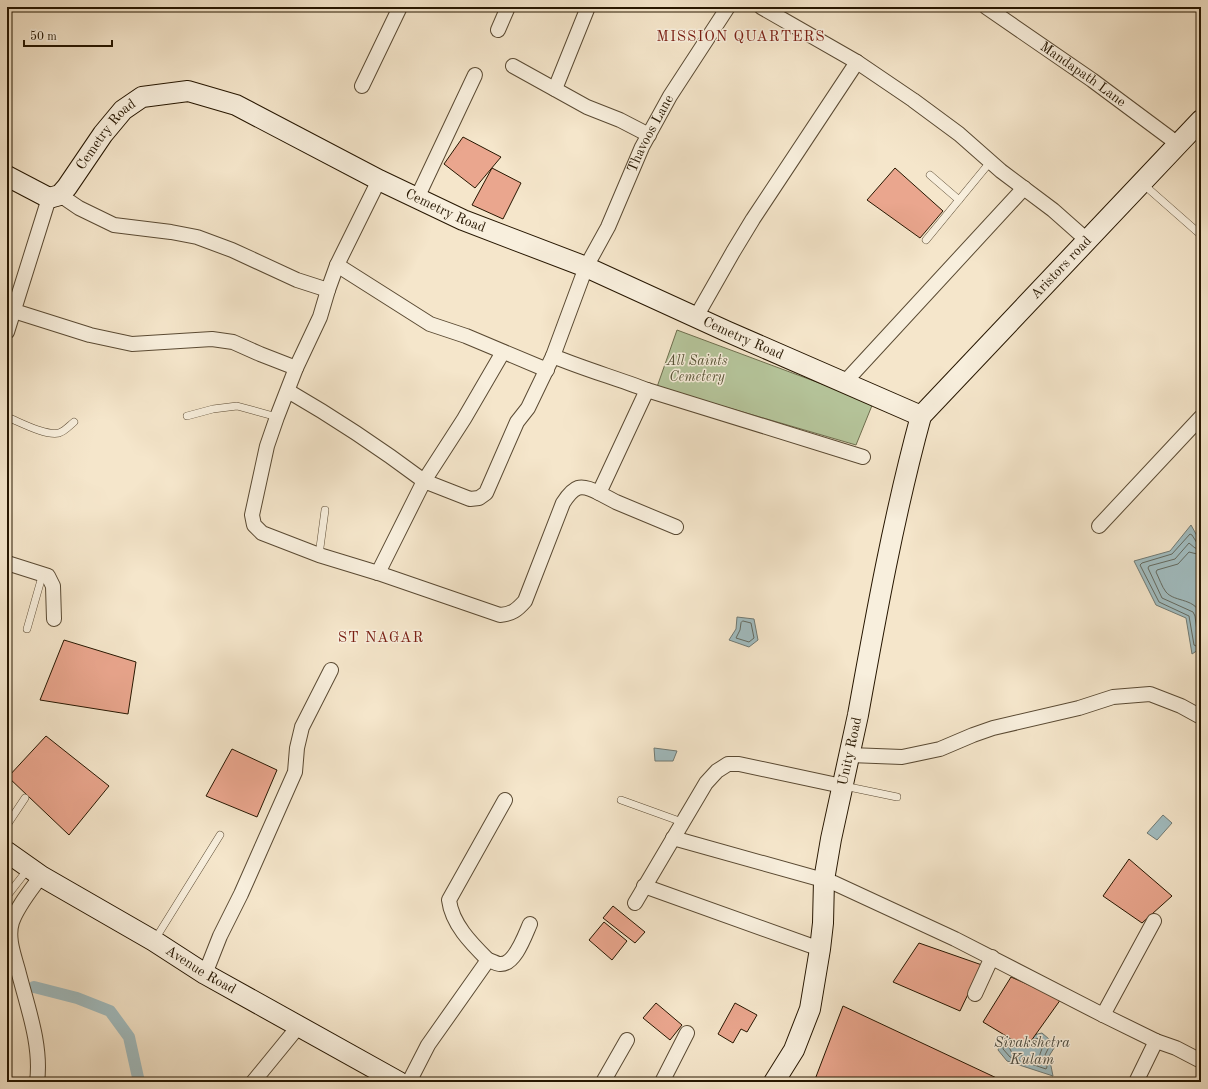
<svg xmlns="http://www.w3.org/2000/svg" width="1208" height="1089" font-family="'Old Standard TT',serif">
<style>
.green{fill:#b6c69c;stroke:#6e6e4e}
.water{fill:#a1bdc1;stroke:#707a74}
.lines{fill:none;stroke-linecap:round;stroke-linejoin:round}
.shore{stroke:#646a60;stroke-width:1}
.canal{stroke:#a1bdc1;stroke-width:12}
.building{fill:#eaa68e;stroke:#261600}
.lane-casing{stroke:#5a4a33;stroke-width:8}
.street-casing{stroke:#5a4a33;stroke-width:16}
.secondary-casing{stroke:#261600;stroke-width:22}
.lane{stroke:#f8efdd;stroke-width:7}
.street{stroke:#f8efdd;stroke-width:14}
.secondary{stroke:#f8efdd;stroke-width:20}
.labels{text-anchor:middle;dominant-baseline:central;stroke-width:3;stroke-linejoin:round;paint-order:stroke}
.street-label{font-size:14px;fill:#261600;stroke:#f8efdd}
.park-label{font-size:14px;font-style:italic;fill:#585437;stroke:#f8efdd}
.neighbourhood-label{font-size:15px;letter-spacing:1px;fill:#7a1f14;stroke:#f8efdd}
.water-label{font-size:15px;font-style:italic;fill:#515044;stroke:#f8efdd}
</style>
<rect width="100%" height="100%" fill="#f5e6cb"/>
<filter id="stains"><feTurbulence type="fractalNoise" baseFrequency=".005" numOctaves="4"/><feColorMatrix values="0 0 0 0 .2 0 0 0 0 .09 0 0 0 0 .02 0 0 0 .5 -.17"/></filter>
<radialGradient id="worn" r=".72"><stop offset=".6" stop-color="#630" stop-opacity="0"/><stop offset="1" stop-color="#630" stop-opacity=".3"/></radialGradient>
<!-- green -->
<polygon class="green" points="677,330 873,403 856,445 657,387"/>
<!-- water -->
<g class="water">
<polygon points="1191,525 1201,543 1201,648 1192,654 1186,618 1156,605 1134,561 1170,551"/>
<polygon points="737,617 754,619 758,640 749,647 729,640 736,629"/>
<polygon points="654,748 677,751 673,761 655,761"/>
<polygon points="1163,815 1172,823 1157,840 1147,833"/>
<polygon points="1013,1030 1025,1037 1042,1033 1056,1045 1049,1056 1053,1076 1007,1061 998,1050 1001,1042"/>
</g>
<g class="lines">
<!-- shore -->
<g class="shore">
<polyline points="1201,544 1197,543 1192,535 1190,534 1172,554 1142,563 1140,565 1159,602 1189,616 1194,645 1196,646 1201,645"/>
<polyline points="1201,549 1195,548 1189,543 1175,559 1149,566 1148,568 1162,598 1193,612 1195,616 1198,639 1201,640"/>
<path d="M1201,555L1189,552L1178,564L1157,570L1156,572C1159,578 1162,587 1166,592C1175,603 1197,597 1201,617"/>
<polygon points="743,621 751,623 754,638 749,642 736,638 740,630 741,623"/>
<polyline points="1010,1039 1004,1044 1003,1049 1010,1057 1046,1069 1047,1067 1045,1055 1050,1045 1041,1038 1034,1039"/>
<polyline points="1014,1042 1009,1047 1012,1053 1039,1061 1040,1054 1043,1046 1039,1043 1029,1045"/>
</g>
<!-- canal -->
<polyline class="canal" points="34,987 77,998 110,1011 129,1037 139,1082"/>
</g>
<!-- building -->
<g class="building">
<polygon points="463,137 501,157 475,188 444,164"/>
<polygon points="492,168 521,183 503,219 472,205"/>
<polygon points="895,168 943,211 920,238 867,200"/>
<polygon points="64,640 136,662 128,714 40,700"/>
<polygon points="46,736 109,786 69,835 8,777"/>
<polygon points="232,749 277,770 257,817 206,796"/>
<polygon points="1129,859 1172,896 1142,923 1103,896"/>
<polygon points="613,906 645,932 635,943 603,918"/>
<polygon points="604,922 627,941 612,960 589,940"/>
<polygon points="919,943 982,965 960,1011 893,982"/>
<polygon points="1011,977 1061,999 1026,1048 983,1022"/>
<polygon points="656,1003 682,1025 670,1040 643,1018"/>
<polygon points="735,1003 757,1015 747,1032 741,1029 733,1043 718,1034"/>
<polygon points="843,1006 1003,1081 1003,1082 814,1082"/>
</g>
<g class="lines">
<!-- lane casing -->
<g class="lane-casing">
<g id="lane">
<polyline points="930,175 959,200"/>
<polyline points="1143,184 1201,235"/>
<polyline points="926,240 991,161"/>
<polyline points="187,416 213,409 237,406 277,417"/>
<path d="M7,417C20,422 45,436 59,433C65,431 69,426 74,422"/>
<polyline points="319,555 325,510"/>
<polyline points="27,629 43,573"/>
<polyline points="844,786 897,797"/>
<polyline points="621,800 682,822"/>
<polyline points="7,825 25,798"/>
<polyline points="7,896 28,869"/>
<polyline points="154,941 220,835"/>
</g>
</g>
<!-- street casing -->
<g class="street-casing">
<g id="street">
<polyline points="761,7 857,62 913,100 959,134 1001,171 1053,210 1088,241"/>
<path id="s1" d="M986,7L1092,80L1178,144"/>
<polyline points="498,30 508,7"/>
<polyline points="513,66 587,107 620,120 649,135"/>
<polyline points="362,86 400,7"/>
<polyline points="555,89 588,7"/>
<path d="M379,180L337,265L328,290L320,317L296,368L277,417L267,446L252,515L254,525L262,533L319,555L378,573L500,615C512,614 517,610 525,601L563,503C574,486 580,483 599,493"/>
<polyline points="60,195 79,208 114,225 171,232 197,237 232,250 297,280 328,290"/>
<polyline points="417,198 475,75"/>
<polyline points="337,265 430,324 466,336 547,370"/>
<polyline points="7,310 14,311 90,335 132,344 212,339 233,342 260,354 296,368"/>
<polyline points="696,317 733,252 753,219 857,62"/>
<polyline points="7,332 49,198"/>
<polyline points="845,382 1024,188"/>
<polyline points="647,390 863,457"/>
<path d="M288,391C335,418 380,448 424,481L464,419L503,352"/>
<polyline points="1099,526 1201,417"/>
<path id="s2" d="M676,527L616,502L599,493L647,390C616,378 584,369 553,356L586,267L608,227L642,147L670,96L728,7"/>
<polyline points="7,563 48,576 53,586 54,619"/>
<polyline points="378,573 424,481 470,499 479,498 486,493 517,422 528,408 553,356"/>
<polyline points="850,755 902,757 940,749 973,735 993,728 1079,708 1113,697 1150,694 1181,706 1201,717"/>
<polyline points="673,838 834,883 955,939 1103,1015 1156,1041 1176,1048 1201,1061"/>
<polyline points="644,886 820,949"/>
<polyline points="635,903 706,783 717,771 728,764 739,764 842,786"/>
<path d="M488,960C471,943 452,924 449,900L505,800"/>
<polyline points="205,974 220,936 241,894 295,772 297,748 302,727 331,670"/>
<polyline points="975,994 992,957"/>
<polyline points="1103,1015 1154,921"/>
<path d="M37,1082C42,1045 27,1006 18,970C14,955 7,938 12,922C18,905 31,890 41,876"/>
<polyline points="253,1082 298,1027"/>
<path d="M409,1082L428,1045L488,960C492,961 497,964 500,964C515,965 525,935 530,924"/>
<polyline points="603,1082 627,1040"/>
<polyline points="662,1082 687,1033"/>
<polyline points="1136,1082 1156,1041"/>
</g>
</g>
<!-- secondary casing -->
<g class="secondary-casing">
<g id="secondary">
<path id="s3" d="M7,176L49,198L60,195L67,187L103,134L123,110L142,97L188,91L236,105L379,180L463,220L586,267L726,331L921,416"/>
<path id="s4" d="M7,852L41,876L154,941L205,974L399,1082"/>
<path id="s5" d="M774,1082L794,1050L810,1009L820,949L823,923L824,880L831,839L858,715C876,615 894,515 921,416L1201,120"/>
</g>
</g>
<!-- lane -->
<use href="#lane" class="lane"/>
<!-- street -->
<use href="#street" class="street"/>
<!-- secondary -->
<use href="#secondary" class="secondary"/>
</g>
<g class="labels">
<!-- street labels -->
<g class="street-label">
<text stroke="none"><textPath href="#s1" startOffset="118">Mandapath Lane</textPath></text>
<text stroke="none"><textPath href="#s2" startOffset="541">Thavoos Lane</textPath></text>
<text stroke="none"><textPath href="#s3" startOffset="135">Cemetry Road</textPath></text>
<text stroke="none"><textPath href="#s3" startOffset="519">Cemetry Road</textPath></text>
<text stroke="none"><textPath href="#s5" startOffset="890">Aristors road</textPath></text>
<text stroke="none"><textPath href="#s3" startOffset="843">Cemetry Road</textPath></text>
<text stroke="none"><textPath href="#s5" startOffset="343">Unity Road</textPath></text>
<text stroke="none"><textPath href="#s4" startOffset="227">Avenue Road</textPath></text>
</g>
<!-- park labels -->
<g class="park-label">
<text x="697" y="361">All Saints<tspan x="697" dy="16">Cemetery</tspan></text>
</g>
<!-- neighbourhood labels -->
<g class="neighbourhood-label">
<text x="741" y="37">MISSION QUARTERS</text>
<text x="381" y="638">ST NAGAR</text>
</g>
<!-- water labels -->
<g class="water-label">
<text x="1032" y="1043">Sivakshetra<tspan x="1032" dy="17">Kulam</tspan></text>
</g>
</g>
<!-- margin -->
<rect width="1208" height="1089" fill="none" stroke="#f5e6cb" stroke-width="24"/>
<rect x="8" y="8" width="1192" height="1073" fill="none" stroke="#261600" stroke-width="2"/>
<rect x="12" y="12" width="1184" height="1065" fill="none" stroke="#261600"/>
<!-- scale -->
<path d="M24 40v6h88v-6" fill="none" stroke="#261600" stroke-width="2"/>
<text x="30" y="40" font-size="12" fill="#261600" stroke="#f8efdd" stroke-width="3" paint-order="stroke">50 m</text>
<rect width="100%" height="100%" filter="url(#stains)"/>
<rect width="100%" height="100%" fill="url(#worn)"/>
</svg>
